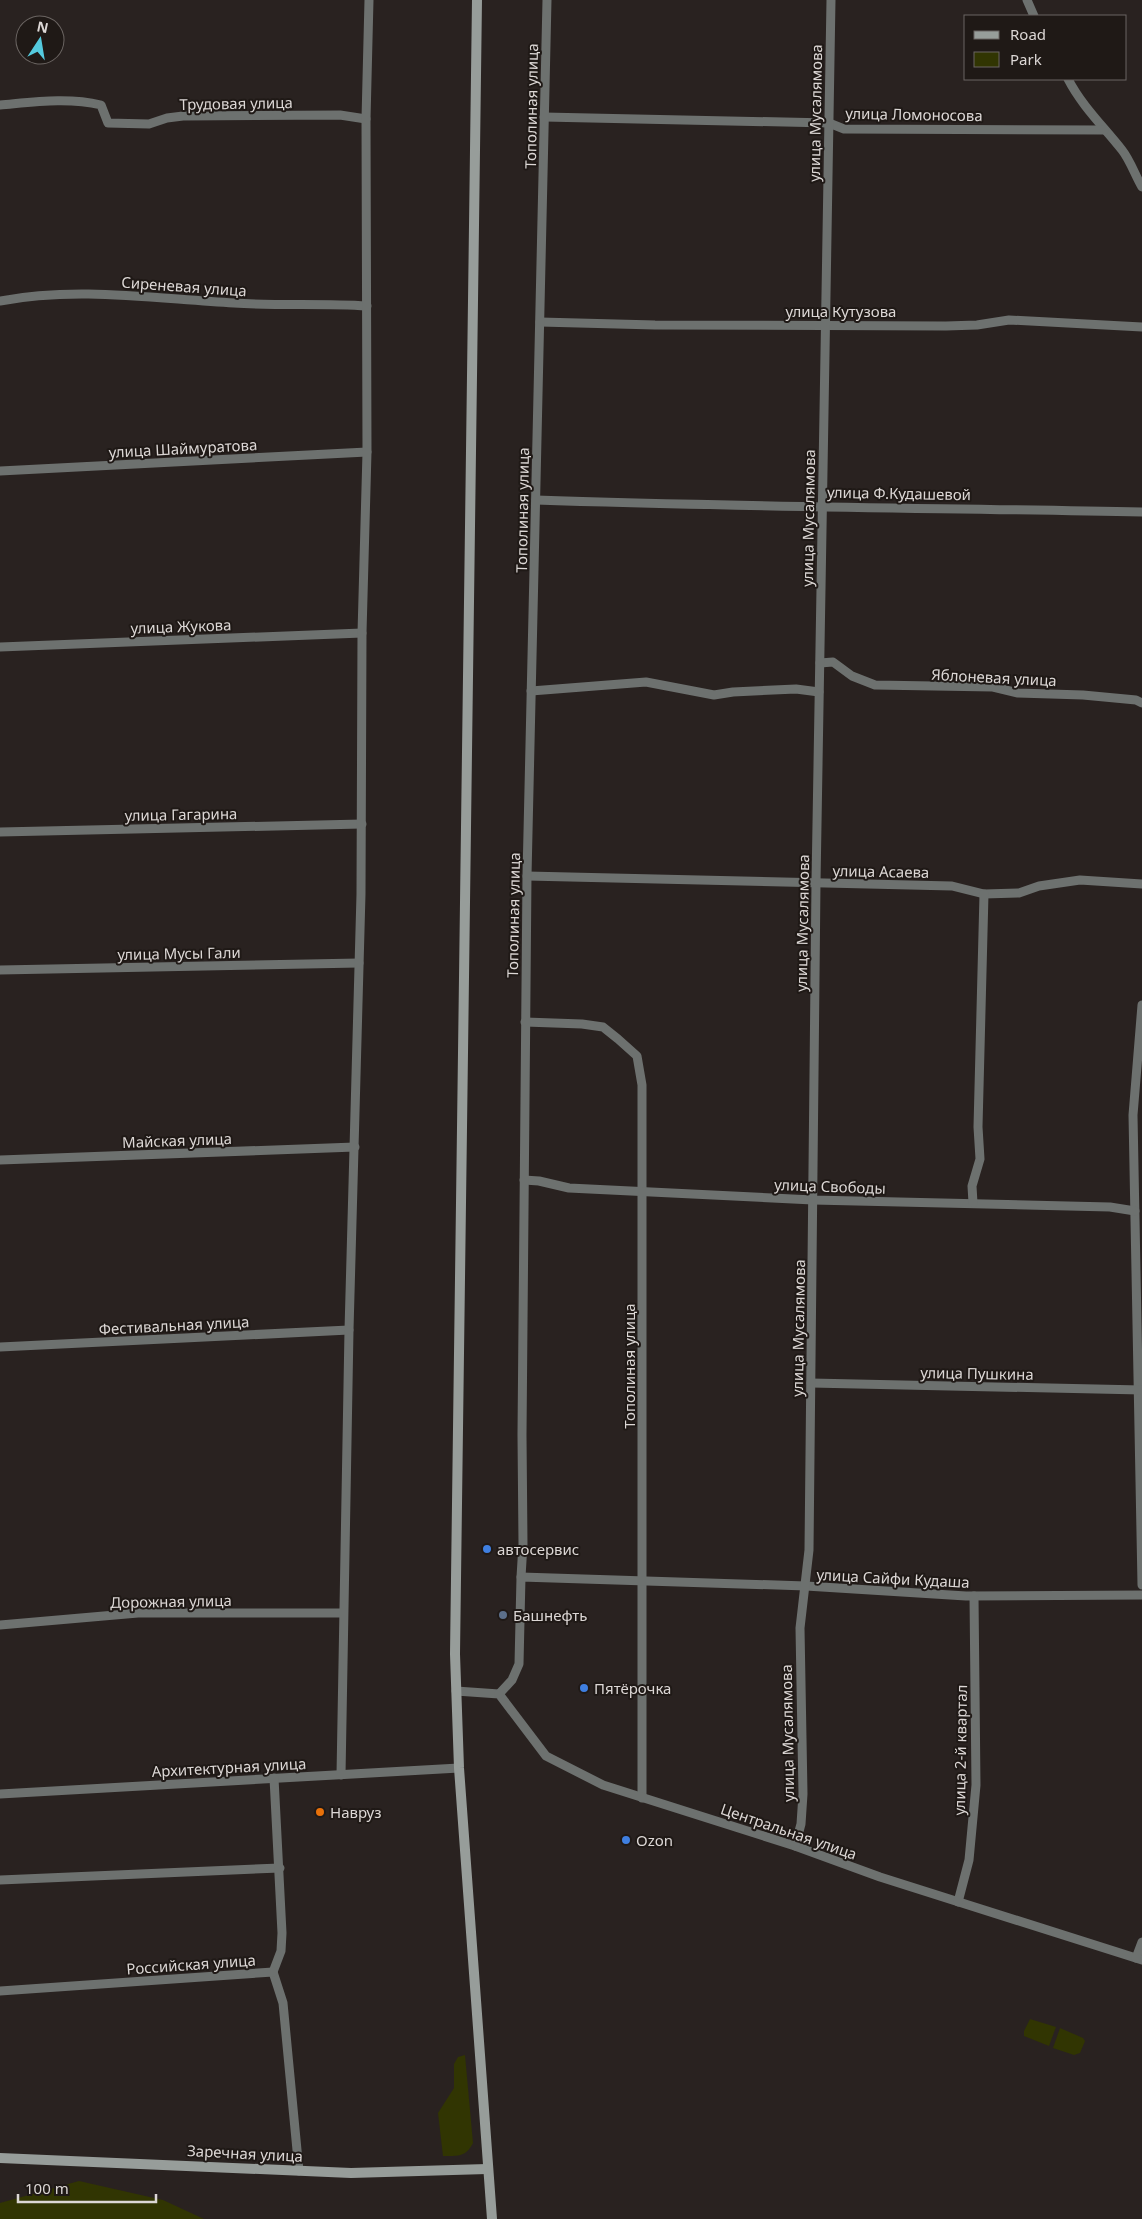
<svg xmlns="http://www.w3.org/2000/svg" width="1142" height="2219" font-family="'Noto Sans',sans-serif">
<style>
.green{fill:#313502}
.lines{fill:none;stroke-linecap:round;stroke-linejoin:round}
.street{stroke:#6d716f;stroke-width:9}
.secondary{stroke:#979d9a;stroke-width:10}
.shop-dot{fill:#3f7fe0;stroke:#1f1916;stroke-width:2}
.service-dot{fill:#5c6f8a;stroke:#1f1916;stroke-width:2}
.food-dot{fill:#e8710a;stroke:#1f1916;stroke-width:2}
.labels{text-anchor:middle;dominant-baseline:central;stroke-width:4;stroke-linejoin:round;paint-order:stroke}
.street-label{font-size:15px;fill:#dcd7d5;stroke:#1f1916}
.poi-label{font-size:15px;fill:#dcd7d5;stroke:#1f1916;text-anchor:start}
</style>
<rect width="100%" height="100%" fill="#292220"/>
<!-- green -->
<g class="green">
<polygon points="1030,2019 1056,2027 1049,2046 1024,2036 1024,2031"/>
<polygon points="1060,2028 1083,2038 1085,2041 1080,2053 1074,2055 1053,2048"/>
<path d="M465,2055L473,2143C466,2157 458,2156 443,2156L438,2113L454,2088V2064L458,2057Z"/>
<polygon points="79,2181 163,2200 204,2219 0,2219 0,2203"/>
</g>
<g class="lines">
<!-- street -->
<g class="street">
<polyline points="1027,0 1034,16"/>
<path d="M1068,79C1082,106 1103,126 1122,150C1130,160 1135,175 1142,187"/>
<path d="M0,105C34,102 68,97 101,105L108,123L149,124L167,118L183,116L340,115L366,119"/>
<polyline points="544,117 829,123 844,129 1104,130"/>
<path d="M0,301C77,286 157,299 234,303C278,306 323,303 367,306"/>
<polyline points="540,322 655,325 946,326 977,325 1009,320 1142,327"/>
<polyline points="0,471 367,452"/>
<path d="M536,500C738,507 940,508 1142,512"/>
<polyline points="0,647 362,633"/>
<polyline points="820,663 833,662 852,676 875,685 993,687 1018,693 1083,695 1136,700 1142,703"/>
<polyline points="531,691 646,682 714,695 733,692 796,689 819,692"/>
<polyline points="0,832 362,824"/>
<polyline points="527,876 952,886 984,894 1019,893 1039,886 1080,880 1142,884"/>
<polyline points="0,970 359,963"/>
<polyline points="1142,1005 1133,1115 1142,1585"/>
<polyline points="525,1022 582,1024 603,1027 618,1039 637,1056 642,1085 642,1798"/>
<polyline points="0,1160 355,1147"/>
<polyline points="524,1180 539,1181 569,1188 813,1200 1110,1207 1135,1211"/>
<polyline points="973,1203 972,1186 980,1159 978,1127 984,894"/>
<polyline points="0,1347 349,1330"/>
<polyline points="811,1383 1142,1390"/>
<polyline points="521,1577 523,1544 522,1435 527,876 547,0"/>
<polyline points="0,1625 138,1613 343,1613"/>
<polyline points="456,1691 499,1694 546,1756 603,1785 795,1846 880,1877 1142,1960"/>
<polyline points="499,1694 512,1680 519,1664 521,1577 806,1586 966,1596 1142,1595"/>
<polyline points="341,1775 349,1330 361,894 362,633 367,452 366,119 369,0"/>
<polyline points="0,1794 459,1768"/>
<polyline points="795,1846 801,1824 803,1794 800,1628 809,1550 816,883 831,0"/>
<polyline points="0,1880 280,1868"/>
<polyline points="958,1902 969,1860 976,1785 974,1596"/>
<polyline points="1136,1958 1142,1942"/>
<polyline points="273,1972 283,2003 299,2171"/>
<polyline points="273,1972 281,1951 282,1933 274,1778"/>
<polyline points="0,1991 273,1972"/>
</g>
<!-- secondary -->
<g class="secondary">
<polyline points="477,0 455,1654 459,1768 492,2219"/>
<polyline points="0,2158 351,2173 487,2169"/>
</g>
</g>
<!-- markers -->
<g class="shop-dot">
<circle cx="487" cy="1549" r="5"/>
<circle cx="584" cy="1688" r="5"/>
<circle cx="626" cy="1840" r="5"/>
</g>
<circle class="service-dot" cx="503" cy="1615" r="5"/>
<circle class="food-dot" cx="320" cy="1812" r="5"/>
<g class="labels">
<!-- street labels -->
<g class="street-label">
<text transform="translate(236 103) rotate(-1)">Трудовая улица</text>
<text transform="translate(531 106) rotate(-89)">Тополиная улица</text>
<text transform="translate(815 113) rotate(-89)">улица Мусалямова</text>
<text transform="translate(914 114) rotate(1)">улица Ломоносова</text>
<text transform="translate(184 286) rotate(4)">Сиреневая улица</text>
<text x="841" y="311">улица Кутузова</text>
<text transform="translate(183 448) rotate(-3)">улица Шаймуратова</text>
<text transform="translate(899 493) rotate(1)">улица Ф.Кудашевой</text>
<text transform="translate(522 510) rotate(-89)">Тополиная улица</text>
<text transform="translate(808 518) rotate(-89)">улица Мусалямова</text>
<text transform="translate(181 626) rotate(-2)">улица Жукова</text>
<text transform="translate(994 677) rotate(3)">Яблоневая улица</text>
<text transform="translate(181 814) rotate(-1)">улица Гагарина</text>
<text transform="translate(881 871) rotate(1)">улица Асаева</text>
<text transform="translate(513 915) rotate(-89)">Тополиная улица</text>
<text transform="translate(802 923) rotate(-89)">улица Мусалямова</text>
<text transform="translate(179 953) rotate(-1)">улица Мусы Гали</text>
<text transform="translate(177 1140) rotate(-2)">Майская улица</text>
<text transform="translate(830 1186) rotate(2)">улица Свободы</text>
<text transform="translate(174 1325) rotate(-3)">Фестивальная улица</text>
<text transform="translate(798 1328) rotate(-89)">улица Мусалямова</text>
<text transform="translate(629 1366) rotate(-90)">Тополиная улица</text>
<text transform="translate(977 1373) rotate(1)">улица Пушкина</text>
<text transform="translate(893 1578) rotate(3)">улица Сайфи Кудаша</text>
<text transform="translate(171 1601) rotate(-1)">Дорожная улица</text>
<text transform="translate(787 1733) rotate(-91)">улица Мусалямова</text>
<text transform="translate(960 1750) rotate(-89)">улица 2-й квартал</text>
<text transform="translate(229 1767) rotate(-3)">Архитектурная улица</text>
<text transform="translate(789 1831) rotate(19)">Центральная улица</text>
<text transform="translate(191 1964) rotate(-4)">Российская улица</text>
<text transform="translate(245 2153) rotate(3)">Заречная улица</text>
</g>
<!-- poi labels -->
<g class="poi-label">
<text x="497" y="1549">автосервис</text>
<text x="513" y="1615">Башнефть</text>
<text x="594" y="1688">Пятёрочка</text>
<text x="330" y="1812">Навруз</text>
<text x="636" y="1840">Ozon</text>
</g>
</g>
<!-- legend -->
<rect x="964" y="15" width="162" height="65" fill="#1f1916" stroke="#6b6562"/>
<rect x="974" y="31" width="25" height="8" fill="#979d9a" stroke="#6b6562"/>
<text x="1010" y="40" font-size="15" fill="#dcd7d5">Road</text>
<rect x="974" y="52" width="25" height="15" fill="#313502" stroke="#6b6562"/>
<text x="1010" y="65" font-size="15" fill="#dcd7d5">Park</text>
<!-- north arrow -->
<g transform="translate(40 40) rotate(12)"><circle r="24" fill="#1f1916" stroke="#6b6562"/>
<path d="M0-4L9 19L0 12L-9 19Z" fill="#54cade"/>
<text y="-8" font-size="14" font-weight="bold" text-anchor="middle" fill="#dcd7d5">N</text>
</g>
<!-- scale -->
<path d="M18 2194v8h138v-8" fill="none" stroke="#dcd7d5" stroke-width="2.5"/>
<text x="25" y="2194" font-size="15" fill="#dcd7d5" stroke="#1f1916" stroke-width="4" paint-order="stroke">100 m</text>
</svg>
